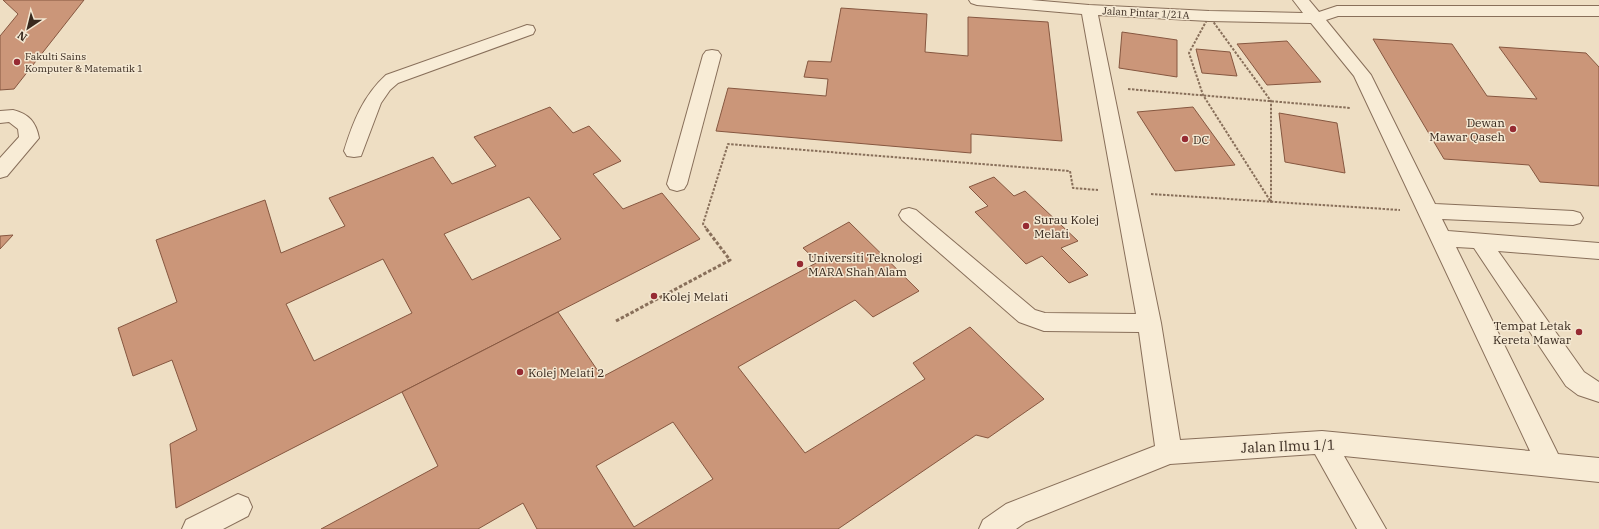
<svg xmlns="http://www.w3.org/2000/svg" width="1599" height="529" font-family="'IBM Plex Serif',serif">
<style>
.building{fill:#cb9679;stroke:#865740;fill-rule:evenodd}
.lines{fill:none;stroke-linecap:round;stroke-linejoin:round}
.minor-casing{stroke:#886f5a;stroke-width:2}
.path-far1{stroke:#886f5a;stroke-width:2;stroke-dasharray:2.5 1.5;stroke-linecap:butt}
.path{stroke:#886f5a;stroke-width:3;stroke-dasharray:3.5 2;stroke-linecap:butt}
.minor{fill:#f8ecd6;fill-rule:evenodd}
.poi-dot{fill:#962b33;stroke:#f5e9d3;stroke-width:1.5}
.labels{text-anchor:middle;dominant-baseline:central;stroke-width:3;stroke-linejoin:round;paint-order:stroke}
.far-street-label{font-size:10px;fill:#38291e;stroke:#f5e9d3}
.far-poi-label{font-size:10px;fill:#38291e;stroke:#f5e9d3;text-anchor:start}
.poi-label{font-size:12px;fill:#38291e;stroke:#f5e9d3;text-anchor:start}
.near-street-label{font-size:14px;fill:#38291e;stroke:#f5e9d3}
</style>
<rect width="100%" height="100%" fill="#eedec3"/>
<!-- building -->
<g class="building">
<polygon points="3,0 84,0 14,89 0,90 0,36 18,14"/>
<polygon points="841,8 927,14 925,52 968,56 968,17 1048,22 1062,141 971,134 971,153 716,131 728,88 826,96 828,79 804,77 808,61 831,62"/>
<polygon points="1122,32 1177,40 1177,77 1119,68"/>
<polygon points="1373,39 1452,44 1487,96 1537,99 1499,47 1586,53 1599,67 1599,186 1540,182 1529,165 1444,159"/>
<polygon points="1287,41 1321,82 1267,85 1237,44"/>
<polygon points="1196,49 1230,52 1237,76 1202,73"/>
<path d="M550,107L573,133L589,126L621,161L593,174L623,209L662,193L700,239L176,508L170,444L197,430L172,360L133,376L118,328L177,302L156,240L265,200L281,253L345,226L329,198L433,157L452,184L496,166L474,137ZM529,197L561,239L472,280L444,234ZM383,259L412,313L314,361L286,304Z"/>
<polygon points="1193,107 1235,165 1175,171 1137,112"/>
<polygon points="1279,113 1337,123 1345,173 1285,162"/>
<polygon points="994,177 1014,196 1025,191 1078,241 1061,248 1088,275 1069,283 1042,256 1026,264 975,212 988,206 969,187"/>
<path d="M849,222L919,291L873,317L855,300L738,367L805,453L925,379L913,363L970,327L1044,399L988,438L976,435L838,529H537L523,503L478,529H321L438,466L402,392L558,312L602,377L818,262L803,248ZM673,422L713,479L634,527L596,466Z"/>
<polygon points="13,235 0,249 0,236"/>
</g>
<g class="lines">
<!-- minor casing -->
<g class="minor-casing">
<g id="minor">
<path d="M969,0H1031L1089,5L1209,11L1303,13L1293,0H1309L1319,12L1337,6H1599V16H1338L1326,20L1371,75L1435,204L1573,211L1580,213L1583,218L1580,223L1573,225L1442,219L1448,231L1599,243V259L1498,251L1584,372L1599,382V402L1578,395L1566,386L1474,248L1456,247L1558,454L1599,458V482L1344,456L1386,529H1357L1315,454L1170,464L1026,522L1016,529H979L983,520L1006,504L1155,446L1139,332L1044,331L1019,322L902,220L899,215L902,210L909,208L916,210L1035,310L1045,313L1136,314L1082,14L977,5L971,3ZM1098,15L1209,21L1311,23L1354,76L1530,451L1322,431L1180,440L1161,323Z"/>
<path d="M527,25L533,26L535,30L533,34L398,83L390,90L381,103L361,156L354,157L347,156L344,151C353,122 363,96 386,75Z"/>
<polygon points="712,50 718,51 721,55 687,184 684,189 677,191 670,189 667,184 703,55 706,51"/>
<path d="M13,110C29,114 36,122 39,138L7,176L0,178V158L19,137L18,129L9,122L0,123V111Z"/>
<polygon points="238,494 248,498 252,507 248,516 223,529 182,529 186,520"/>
</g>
</g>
<!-- path-far1 -->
<g class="path-far1">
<polygon points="1209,16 1271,101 1271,202 1203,95 1189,53"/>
<polyline points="1128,89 1351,108"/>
<polyline points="1151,194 1400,210"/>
<polyline points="706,228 703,224 728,144 1070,171 1073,188 1098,190"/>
</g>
<!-- path -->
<polyline class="path" points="616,321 730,260 705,227"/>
<!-- minor -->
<use href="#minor" class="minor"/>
</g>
<!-- markers -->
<g class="poi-dot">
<circle cx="17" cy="62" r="4"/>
<circle cx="1513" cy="129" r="4"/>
<circle cx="1185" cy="139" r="4"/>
<circle cx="1026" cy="226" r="4"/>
<circle cx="800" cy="264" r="4"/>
<circle cx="654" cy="296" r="4"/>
<circle cx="1579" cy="332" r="4"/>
<circle cx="520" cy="372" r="4"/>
</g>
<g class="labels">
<!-- far-street labels -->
<g class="far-street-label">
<text transform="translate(1146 13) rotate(3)">Jalan Pintar 1/21A</text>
</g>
<!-- far-poi labels -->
<g class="far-poi-label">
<text x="25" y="56">Fakulti Sains<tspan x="25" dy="12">Komputer &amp; Matematik 1</tspan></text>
</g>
<!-- poi labels -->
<g class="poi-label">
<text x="1505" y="122" text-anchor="end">Dewan<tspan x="1505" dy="14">Mawar Qaseh</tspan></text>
<text x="1193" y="139">DC</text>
<text x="1034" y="219">Surau Kolej<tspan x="1034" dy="14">Melati</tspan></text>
<text x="808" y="257">Universiti Teknologi<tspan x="808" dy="14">MARA Shah Alam</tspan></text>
<text x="662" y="296">Kolej Melati</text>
<text x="1571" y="325" text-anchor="end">Tempat Letak<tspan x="1571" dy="14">Kereta Mawar</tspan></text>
<text x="528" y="372">Kolej Melati 2</text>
</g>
<!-- near-street labels -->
<g class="near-street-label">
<text transform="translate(1288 446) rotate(-2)">Jalan Ilmu 1/1</text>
</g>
</g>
<!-- north arrow -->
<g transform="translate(28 28) rotate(215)" stroke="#f5e9d3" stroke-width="3" paint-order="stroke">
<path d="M0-3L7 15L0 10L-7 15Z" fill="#38291e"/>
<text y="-6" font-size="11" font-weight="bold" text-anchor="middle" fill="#38291e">N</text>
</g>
</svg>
